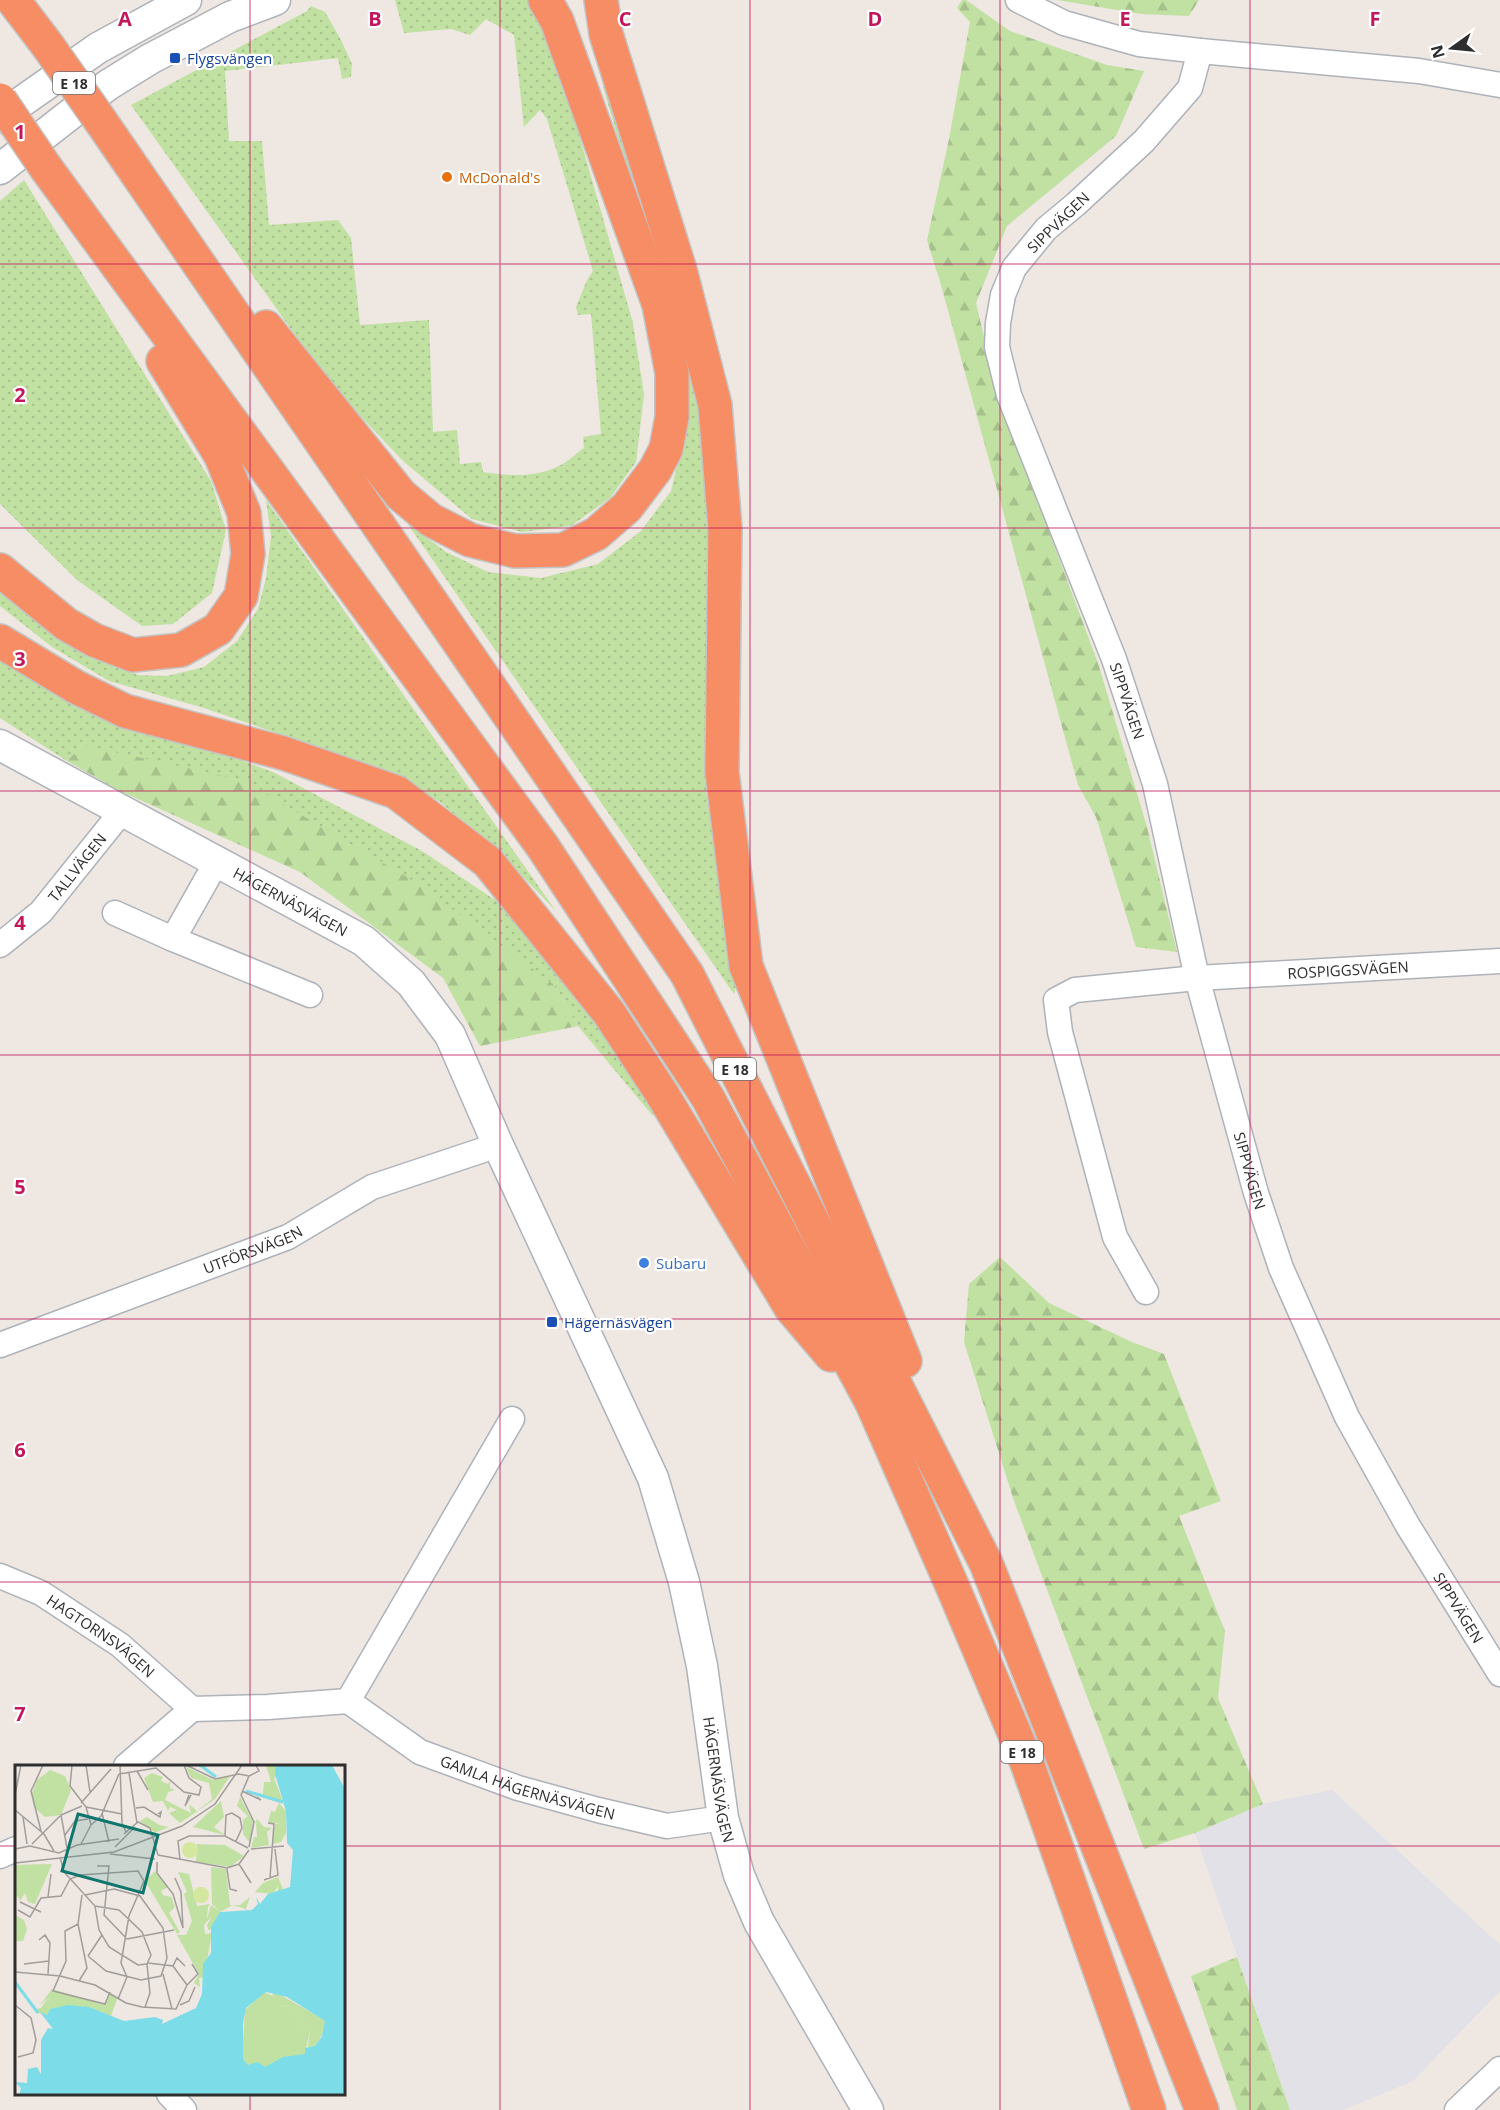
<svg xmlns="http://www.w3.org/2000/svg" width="1500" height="2110" font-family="'Open Sans',sans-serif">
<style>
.industrial{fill:#e2e1e7}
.grass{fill:url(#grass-dots)}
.forest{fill:url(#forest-firs)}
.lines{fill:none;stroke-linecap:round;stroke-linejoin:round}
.minor-casing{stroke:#aeb2b9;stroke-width:27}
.tertiary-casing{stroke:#aeb2b9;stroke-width:33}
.motorway-casing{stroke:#c4c4c4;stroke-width:36}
.minor{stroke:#fff;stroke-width:24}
.tertiary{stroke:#fff;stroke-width:30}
.motorway{stroke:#f68d65;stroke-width:33}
.motorway-bridge-casing{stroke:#c4c4c4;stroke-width:36;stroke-linecap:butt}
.motorway-bridge{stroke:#f68d65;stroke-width:33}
.grid{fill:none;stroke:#c2185b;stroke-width:1.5;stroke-opacity:0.55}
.transit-dot{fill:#1a4fb4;stroke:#fff;stroke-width:2}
.food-dot{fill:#e8710a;stroke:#fff;stroke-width:2}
.shop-dot{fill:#3f7fe0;stroke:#fff;stroke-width:2}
.labels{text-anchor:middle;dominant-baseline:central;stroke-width:4.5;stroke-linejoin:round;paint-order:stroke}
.shield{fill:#fff;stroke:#6d6d6d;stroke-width:1.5}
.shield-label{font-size:14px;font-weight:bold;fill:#2e2e2e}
.transit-label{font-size:15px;fill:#164399;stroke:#fff;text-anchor:start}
.food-label{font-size:15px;fill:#c56008;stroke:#fff;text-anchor:start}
.street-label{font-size:15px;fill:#2e2e2e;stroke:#fff}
.shop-label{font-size:15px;fill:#366cbe;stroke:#fff;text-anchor:start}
.inset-river{fill:none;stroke:#7cdde9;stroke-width:3}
.inset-road{fill:none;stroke:#a19d9a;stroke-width:1.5}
.view{fill:#0f766e;fill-opacity:0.15;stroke:#0f766e;stroke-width:3}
.inset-edge{fill:none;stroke:#2e2e2e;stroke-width:3}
.grid-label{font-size:20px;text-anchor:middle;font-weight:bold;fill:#c2185b;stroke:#fff;stroke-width:4.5;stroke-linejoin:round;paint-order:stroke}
</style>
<defs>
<pattern id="grass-dots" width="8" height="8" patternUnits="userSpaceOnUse" patternTransform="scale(1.5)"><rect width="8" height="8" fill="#c1e1a2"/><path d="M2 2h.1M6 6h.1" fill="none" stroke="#a6c18c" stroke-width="1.8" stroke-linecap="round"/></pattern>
<pattern id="forest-firs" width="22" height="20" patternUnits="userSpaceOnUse" patternTransform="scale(1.5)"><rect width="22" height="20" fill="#c1e1a2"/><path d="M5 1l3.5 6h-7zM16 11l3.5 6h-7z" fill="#a6c18c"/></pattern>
</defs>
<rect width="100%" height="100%" fill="#eee7e2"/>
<!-- industrial -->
<polygon class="industrial" points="1332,1790 1500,1945 1500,1991 1413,2081 1343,2110 1290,2110 1195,1833 1263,1804"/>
<!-- grass -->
<g class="grass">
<path d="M395,0H532L561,72L633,323L644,394L636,462L610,498L571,526L522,532L472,519L403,461L331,385L131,105L307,11L311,6L325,12L341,40L352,64L351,77L342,79L338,58L225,71L229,141H262L269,225L338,220L351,238L360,325L429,320L433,432L457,430L460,464L481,462L483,472C509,476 537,478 561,465C569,461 576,453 584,448L583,437L601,434L591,314L578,315L576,307L587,280L593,271L547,119L540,110L524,127L514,35L486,19L470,35L451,29L404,33Z"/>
<polygon points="616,83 685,339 702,430 709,573 706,792 724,911 738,979 734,994 407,523 446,552 488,572 541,578 598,564 641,531 671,491 683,441 673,325 603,87"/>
<polygon points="24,180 211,481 226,530 212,593 173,624 142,626 77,580 0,504 0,201"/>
<polygon points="266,500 556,911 504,857 439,801 332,752 204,708 109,681 52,647 0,606 0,589 64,642 138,675 167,676 204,667 237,641 258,609 266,578 271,536"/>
<polygon points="0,658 90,705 273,772 422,851 507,908 575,989 662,1115 652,1115 578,1026 553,984 83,745 67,761 0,718"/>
</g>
<!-- forest -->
<g class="forest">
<polygon points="962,0 966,0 1010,31 1107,65 1144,71 1116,136 1007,226 976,303 998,395 1098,663 1147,827 1177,952 1136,947 1096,817 1078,785 941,285 927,240 949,139 970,22 957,8"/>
<polygon points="1057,0 1199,0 1189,16 1141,14"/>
<polygon points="83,745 242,780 417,883 553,984 578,1026 480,1046 443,978 300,872 118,790 67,761"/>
<polygon points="1000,1257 1049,1303 1132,1342 1164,1354 1221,1501 1179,1516 1225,1631 1218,1698 1263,1804 1195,1833 1144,1849 1014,1501 964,1342 969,1284"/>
<polygon points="1237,1957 1290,2110 1237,2110 1191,1976"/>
</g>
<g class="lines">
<!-- minor casing -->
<g class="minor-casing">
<g id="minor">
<polyline points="1018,0 1064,23 1139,44 1200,51"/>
<path id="s1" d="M1500,85L1419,71L1200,51L1190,88L1144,141L1076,204L1046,229L1014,268L1003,295L998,323L997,347L1009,395L1114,659L1155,784L1197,978L1256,1193L1281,1268L1347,1417L1408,1526L1500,1674"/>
<polyline points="115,913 173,939 217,861"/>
<polyline points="173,939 310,995"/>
<path id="s2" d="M0,945L41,912L123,810"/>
<path id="s3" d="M1146,1292L1115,1237L1060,1032L1056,1000L1075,990L1197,978L1500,961"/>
<path id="s4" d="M0,1345L288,1237L372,1187L498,1145"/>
<path id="s5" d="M0,1576L41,1593L120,1645L192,1709"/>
<polyline points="348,1701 512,1419"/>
<path id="s6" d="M192,1709L268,1707L348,1701L420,1752L518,1788L598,1810L667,1826L723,1818"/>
<polyline points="126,1766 192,1709"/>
<polyline points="0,1856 16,1849"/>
<polyline points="169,2094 184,2110"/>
<polyline points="1457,2110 1500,2069"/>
</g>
</g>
<!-- tertiary casing -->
<g class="tertiary-casing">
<g id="tertiary">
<polyline points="0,117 98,48 186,0"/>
<polyline points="0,169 108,85 150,59 230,17 275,0"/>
<path id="s7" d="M0,745L364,941L411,983L450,1035L498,1145L653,1478L684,1582L702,1666L723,1818L739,1875L759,1922L868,2110"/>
</g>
</g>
<!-- motorway casing -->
<g class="motorway-casing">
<g id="motorway">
<polyline points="13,0 48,46"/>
<polyline points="601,0 606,34 680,270 715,405 725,528 722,772 746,966 905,1361"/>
<polyline points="100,120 687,974 986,1563 1202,2110"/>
<polyline points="46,168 543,847 708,1098 872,1403 954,1590 1027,1763 1149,2110"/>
<polyline points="266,327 401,495 431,520 470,540 515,551 563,550 596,534 627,507 655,470 666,449 672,417 672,373 659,305 557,21 545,0"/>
<polyline points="0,570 66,624 94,640 133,655 181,650 218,629 241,596 248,554 244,513 221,456 163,361"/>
<polyline points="0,641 76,687 125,711 283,753 396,792 488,862 609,1013 662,1094 791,1308 831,1355"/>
</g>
</g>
<!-- minor -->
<use href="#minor" class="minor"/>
<!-- tertiary -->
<use href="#tertiary" class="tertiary"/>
<!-- motorway -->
<use href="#motorway" class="motorway"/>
<!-- motorway-bridge casing -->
<g class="motorway-bridge-casing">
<g id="motorway-bridge">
<polyline points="48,46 100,120"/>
<polyline points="0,100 46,168"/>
</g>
</g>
<!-- motorway-bridge -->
<use href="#motorway-bridge" class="motorway-bridge"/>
</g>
<!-- grid -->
<path class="grid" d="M250,0V1766M500,0V2110M750,0V2110M1000,0V2110M1250,0V2110M0,264H1500M0,528H1500M0,791H1500M0,1055H1500M0,1319H1500M0,1582H1500M0,1846H16M344,1846H1500M250,2094V2110"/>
<!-- markers -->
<g class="transit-dot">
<rect x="169" y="52" width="12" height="12" rx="3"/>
<rect x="546" y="1316" width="12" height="12" rx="3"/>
</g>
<circle class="food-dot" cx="447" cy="177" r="6"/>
<circle class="shop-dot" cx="644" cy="1263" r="6"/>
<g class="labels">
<!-- shield labels -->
<g class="shield">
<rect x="53" y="72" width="42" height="22" rx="4.5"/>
<rect x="714" y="1058" width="42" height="22" rx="4.5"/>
<rect x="1001" y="1741" width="42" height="22" rx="4.5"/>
</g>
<g class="shield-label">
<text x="74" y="83">E 18</text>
<text x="735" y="1069">E 18</text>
<text x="1022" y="1752">E 18</text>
</g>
<!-- transit labels -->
<g class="transit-label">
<text x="187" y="58">Flygsvängen</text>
<text x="564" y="1322">Hägernäsvägen</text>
</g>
<!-- food labels -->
<g class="food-label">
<text x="459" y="177">McDonald's</text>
</g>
<!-- street labels -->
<g class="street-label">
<text transform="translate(1058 222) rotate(-44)">SIPPVÄGEN</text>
<text stroke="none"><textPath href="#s1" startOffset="1052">SIPPVÄGEN</textPath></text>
<text stroke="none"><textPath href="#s2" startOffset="110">TALLVÄGEN</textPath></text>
<text stroke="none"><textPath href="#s7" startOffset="330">HÄGERNÄSVÄGEN</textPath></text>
<text stroke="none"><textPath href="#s3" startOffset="603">ROSPIGGSVÄGEN</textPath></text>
<text stroke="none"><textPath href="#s1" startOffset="1538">SIPPVÄGEN</textPath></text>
<text stroke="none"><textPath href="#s4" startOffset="270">UTFÖRSVÄGEN</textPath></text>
<text stroke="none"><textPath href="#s1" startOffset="2024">SIPPVÄGEN</textPath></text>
<text stroke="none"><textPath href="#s5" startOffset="118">HAGTORNSVÄGEN</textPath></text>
<text stroke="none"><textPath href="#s7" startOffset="1338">HÄGERNÄSVÄGEN</textPath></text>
<text stroke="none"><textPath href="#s6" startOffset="358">GAMLA HÄGERNÄSVÄGEN</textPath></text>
</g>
<!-- shop labels -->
<g class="shop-label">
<text x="656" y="1263">Subaru</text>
</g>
</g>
<!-- overview -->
<g transform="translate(15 1765)">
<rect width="330" height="330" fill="#eee7e2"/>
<path d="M263,112L268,124L263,129V121L258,129L240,127L248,118ZM33,233L43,243L35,244L32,250L23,248L19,244L26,243Z" fill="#c1e1a2"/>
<path d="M251,0H261L263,11L259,13L269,39L229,26L248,29L249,17H256ZM171,2L198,15L215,11L200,34L165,58L154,48L162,45L155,42L153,46L148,36L138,37L129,13L137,8L148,12L146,16L153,19L155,16V23L160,25L153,27L150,35L176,48L174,39L182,46L197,34L194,18L176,13ZM35,5L50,11L56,25L46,50L30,52L19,42L17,28L22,15ZM225,32L238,57L235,78L228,69V55L233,51L222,41ZM206,36L209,52L199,62L210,70L178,62ZM132,52L144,60L154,62L140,68L125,56ZM37,99L20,139L13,137L10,128L5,136L3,131L0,134V100ZM140,106L153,122L146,126L148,130L156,132L160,142L154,148L165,167L162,169L130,116ZM163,107L174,109L182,141L195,139L193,142L192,154L196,140L205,147L197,164L193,165L192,160L197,151L189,160L190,169L197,168L189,212L184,213L185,222L179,218L184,209L162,170H171L177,156L169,129L172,127ZM249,227L260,232L264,240L273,241L282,261L289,257L284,247L296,251L297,255L290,289L250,302L244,298L233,300L227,293L230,245Z" fill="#c1e1a2"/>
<path d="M262,228L311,256L310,265L300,281L293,283L296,251L292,253L284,247L292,261L290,268L286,260L281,261L273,241L263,240L257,230Z" fill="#c1e1a2"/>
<path d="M264,38L271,46V68L266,77L258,79L260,59L266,58H253L256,46L260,47ZM242,54L249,62L257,63L252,67L254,80L236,83L239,72H242L241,58L245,59L240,57ZM182,79L210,80L229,91L215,102L181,97ZM196,102L211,104L215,140H225L235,132L231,144L218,140L205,147L197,139ZM0,150L9,155L12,164L8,176H0ZM37,224L90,240L95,229L102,234L96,251L74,242L43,243L33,233L24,241Z" fill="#c1e1a2"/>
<path d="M167 85a8 8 0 1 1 16 0a8 8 0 1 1-16 0ZM178 130a8 8 0 1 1 16 0a8 8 0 1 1-16 0Z" fill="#d4e79e"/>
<path d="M261,0H317L330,24V330H4L6,323L0,317L12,318L13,304L22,302L26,309V275L33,263L38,264L25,247L32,250L35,244L53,240L74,242L109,256L140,252L148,255L147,259L181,243L187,229L188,199L196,188V162L205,147L237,145L243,139L241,132L245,139L253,129L275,122L278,85L272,78L271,46L260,9ZM251,227L272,232L310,256L307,271L300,281L290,283V289L268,292L250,302L243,297L233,300L228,294V258L231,243Z" fill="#7cdde9" fill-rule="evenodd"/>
<path class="inset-river" d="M185,0L201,12M231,26L268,37M0,217L23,248"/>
<path class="inset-road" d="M57,0L55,21L71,42L76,60M71,0L75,27M105,0L107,58L111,67M171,0L200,14L224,9L234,11M122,6L133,25M114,8L122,58M104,9L141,3L169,27L184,30L186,22L174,13L169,0M227,26L246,35L242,32M0,30L6,0M174,30L170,41L176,30M66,38L96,4M71,42L107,49M121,43L129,42L145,52L146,47L143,49M0,45L29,69L39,86M87,48L94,77M8,52L12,79M253,58L259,59L255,113M76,60L86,51L104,9M26,66L16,26L28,0M109,69L123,57L135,63L143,90M50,70L60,56L73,54M210,71L211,50L217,48L225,53L227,63L221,76M17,79L45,51M66,79L76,60M100,82L120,62M234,82L239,57L226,30L234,11L244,6L241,0M52,83L46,50L67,41M0,84L15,81L44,88L62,80L104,74M236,84L269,81M95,89L140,94M143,90L212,103L224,99L234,85M45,92L49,107L80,141L84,165L94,182L123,200L132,199M165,95L163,76L174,71H210L233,83M142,97V108L158,129L168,163L166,127L160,113M0,98L99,87L167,61L200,39L227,0M224,99L236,118M82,101H94L89,150L112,174M212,104L215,124L222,126M249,115L263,110L260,84M70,130L99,124L125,131L148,163L152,193L146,211L126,215L91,206L73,191M33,132L36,109M5,137L26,147M80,141L104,145L127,167L136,190L132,199L135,228L130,242M3,145L15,152L26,133L46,131L55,114L65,110L123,106L129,116L114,151L106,198L112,212L103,234M63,159L50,166L51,196L38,226L90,239L95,227M112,174L159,165M24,175L30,170L35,178L33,209M73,191L87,170M133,198L158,201L172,220M9,199L34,196M158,201L162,193L170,201M0,207L45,211L80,220L111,238L127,242L161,244L172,220M148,209L157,244M64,216L72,203L63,159L67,130M172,220L183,209L177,199M0,240L16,253L21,275L18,288L3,292M165,240L174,236L180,222"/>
<path class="view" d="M63,49L143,70L128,128L47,106Z"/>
<rect width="330" height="330" class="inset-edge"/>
</g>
<g class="grid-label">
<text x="125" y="26">A</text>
<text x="375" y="26">B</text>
<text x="625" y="26">C</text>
<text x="875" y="26">D</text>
<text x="1125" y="26">E</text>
<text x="1375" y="26">F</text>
<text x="20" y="139">1</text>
<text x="20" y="402">2</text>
<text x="20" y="666">3</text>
<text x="20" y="930">4</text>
<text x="20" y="1194">5</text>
<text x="20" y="1457">6</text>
<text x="20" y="1721">7</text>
</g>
<!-- north arrow -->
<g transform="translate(1452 48) rotate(255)" stroke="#ffffff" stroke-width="4.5" paint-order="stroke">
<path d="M0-4.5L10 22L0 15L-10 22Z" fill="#2e2e2e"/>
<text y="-9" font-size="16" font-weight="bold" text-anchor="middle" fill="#2e2e2e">N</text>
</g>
</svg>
